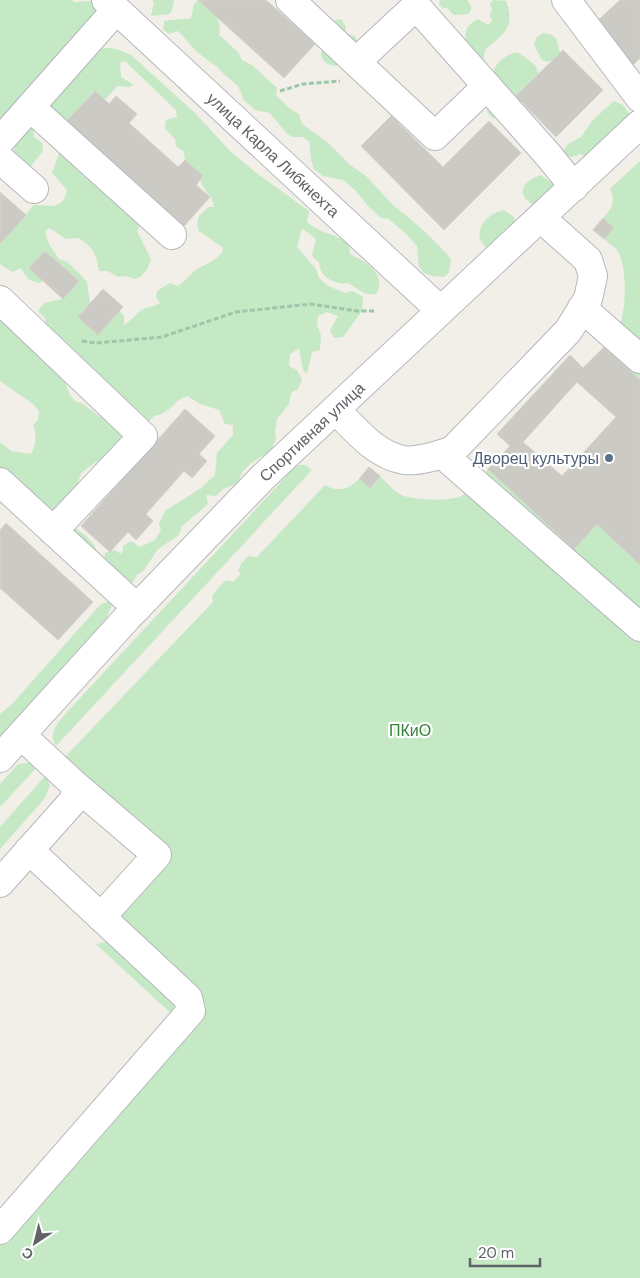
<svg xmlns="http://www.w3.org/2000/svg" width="640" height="1278" font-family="'DM Sans',sans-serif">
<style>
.green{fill:#c5e8c5;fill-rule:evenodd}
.building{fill:#cccac5;stroke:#d6d1c6;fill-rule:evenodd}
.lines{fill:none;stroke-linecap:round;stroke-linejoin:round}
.minor-casing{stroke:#b5b8bc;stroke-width:30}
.path{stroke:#9cc7a9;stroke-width:3;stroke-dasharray:5 2.5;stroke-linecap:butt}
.minor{stroke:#fff;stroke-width:28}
.service-dot{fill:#5c6f8a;stroke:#fff;stroke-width:2}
.labels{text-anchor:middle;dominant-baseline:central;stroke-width:4.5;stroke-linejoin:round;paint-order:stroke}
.street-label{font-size:16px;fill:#5f6368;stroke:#fff}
.service-label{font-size:16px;fill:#4e5e75;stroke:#fff;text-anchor:end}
.park-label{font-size:16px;fill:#348238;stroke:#fff}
</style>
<rect width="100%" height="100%" fill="#f1efe8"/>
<!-- green -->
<g class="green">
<path d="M0,0H72L74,2L91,1L100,3L99,49C112,46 120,50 131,55L195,113L230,151L255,172L309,211L307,222C320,234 337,233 349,245L350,254C365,262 388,274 376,294C361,296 358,287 347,283C344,283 341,284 339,283C327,280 320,274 319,262L312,256L316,239L302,228L297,247L316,269L319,278L328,286L345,293L353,291L363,297L362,311L343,337L334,338L330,330L338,316L327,312L318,316L317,324L321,336L320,350L312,352L307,374L303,370L299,348L290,354L289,366L297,370L302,379L298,389L291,393L289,404L277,419L275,431L276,439L271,451C257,459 242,466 238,483L223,489L216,496L206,495L208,504L182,526L179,535L158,549L144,570L137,575L133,582L124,589L70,529L75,528C85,534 96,544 99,556L104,559L105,553L115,550L121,554L123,550V546L131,541L140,547L155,540L161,530L159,524L165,511L201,488L215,475L217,453L233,435V425L225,424L219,410L198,403L188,396C171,401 172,413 154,416L106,465L96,462L81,473L78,482L82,494L55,520L0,482V442L11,451L31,454C36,444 37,435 33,425L38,420L39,411L33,404L0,381V314L47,330L45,318L38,311L44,303L63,299L79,281L45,251L29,268L44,281L38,283L28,279L21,268L12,272L0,264V244L34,205C50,205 63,211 67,190L52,173L59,153H67L143,221L137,231L151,259L147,270L140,277L134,279L127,276L118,277L108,271H99C96,253 94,249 79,238L66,239L49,228L45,232L49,244L59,259L67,262L77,271L87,282L90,304L78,317L98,335L119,311L124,315V325C130,321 135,316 140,311C145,307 154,307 160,303L156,297L157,291L170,283L178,286C185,282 189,275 196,270C206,263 217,261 223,251L222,247L199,231L197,225L199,216L208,207H214C213,196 203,190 200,180L203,176L185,160L184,152L176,146L175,139L165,128L166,120L177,117L176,110L126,62L122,61L120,64L121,77L134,85L129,87L117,86L105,100L94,91L68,121L77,130L74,132L33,127L34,137L42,143L43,151L30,167L24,170L13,155L15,146L22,135L0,141ZM71,380L120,424L99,416L83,404L75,401L70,395L66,385Z"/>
<polygon points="152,0 174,0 173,7 170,14 151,16 154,3"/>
<path d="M198,0C211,12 223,16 219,35L238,52L242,60L253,66L277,88L276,95L290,109L299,114L302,124L327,142L350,165L366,176L392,204L422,229L446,253L451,260L449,272L444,277L432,276L424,273L419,267L417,246L406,234L389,219L381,218L368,206L356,191L343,180L323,176L314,169L311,159L309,141L302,137H293L287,134L270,113L255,110L244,100L238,86L226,76L217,67L197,52L178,31L169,34L163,29L164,21C173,19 182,20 191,18L194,4Z"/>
<polygon points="440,0 467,0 471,6 471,10 468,14 454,15 447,8 443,8 439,5"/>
<path d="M493,0L506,1C516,28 504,33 485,50L483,63L465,47C466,30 463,28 478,19L488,25L492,21L490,14L492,9L490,4Z"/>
<path d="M341,19L346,27L345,33L355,36L359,47L336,66C327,65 322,62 321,53L326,45L331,21Z"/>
<polygon points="543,33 550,34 556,38 560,53 552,60 547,62 542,60 534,45 537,37"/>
<path d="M518,52L536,66L538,74L516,96L522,102L518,111L505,119L492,118L487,112C488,87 488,58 518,52Z"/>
<polygon points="614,101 623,105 630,115 589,158 580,154 572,157 565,155 564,150 568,144 581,137 593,120"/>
<path d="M640,161V380L604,347C610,339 617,331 621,321C626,306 627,266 618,252C615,247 608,243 604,239L614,228L603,218C612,209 616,200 610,189Z"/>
<path d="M541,175L555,186L534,206C515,193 522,182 541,175Z"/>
<path d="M504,210L513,216L516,223L493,252C468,239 481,215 504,210Z"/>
<path d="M300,465H305L312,470L56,746C47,733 59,722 67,712L295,467Z"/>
<path d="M488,469L574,549L597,524L640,565V1278H0V1242L206,1005L111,921L171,853L65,757L213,602L212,596L219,587L226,580L233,582L241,574L238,570L241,564L248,556L257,557L325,485C338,493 349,489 359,479L370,488L380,476C387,483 394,492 404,496C417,500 452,502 463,495C473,488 480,478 488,469Z"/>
<polygon points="114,600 101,632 0,750 0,714 12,704 101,604"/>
<polygon points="24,763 30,763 37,767 0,807 0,784 17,765"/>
<polygon points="46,775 50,785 45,798 0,849 0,827"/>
<polygon points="105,942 115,942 176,1001 176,1018 96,944"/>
</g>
<!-- building -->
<g class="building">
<polygon points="198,0 266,0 315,44 284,78"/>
<polygon points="620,0 640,0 640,58 632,66 593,25"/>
<polygon points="563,50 603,90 556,137 516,96"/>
<polygon points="95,91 109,104 116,96 137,114 129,123 178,167 185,160 203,176 196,185 210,197 184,226 67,121"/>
<polygon points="391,116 443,167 489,121 521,153 444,230 361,146"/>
<polygon points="0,192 26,215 0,244"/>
<polygon points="603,218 614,228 604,239 593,230"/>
<polygon points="45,251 79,281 63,299 29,268"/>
<polygon points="103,289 123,307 98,335 78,317"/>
<path d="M604,347L640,380V565L597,524L574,549L488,469L510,446L497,434L570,355L583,368ZM577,382L616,417L562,476L523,442Z"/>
<polygon points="185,409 215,436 199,454 207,461 192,478 184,471 146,514 153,521 136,540 128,532 110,552 81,526"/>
<polygon points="369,467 380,476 370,488 359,479"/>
<polygon points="6,523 93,602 58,640 0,588 0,530"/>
</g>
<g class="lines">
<!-- minor casing -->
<g class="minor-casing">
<g id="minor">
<polyline points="106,0 440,310"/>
<polyline points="290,0 356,62 416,6 549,156 574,187"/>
<polyline points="566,0 640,98"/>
<polyline points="356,62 435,136 487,86"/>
<polyline points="30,107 172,235"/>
<polyline points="0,141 116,10"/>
<polyline points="0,159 34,189"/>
<polyline points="0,300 143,436 53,531"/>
<polyline points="582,308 640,359"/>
<path d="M336,410C355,429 375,455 404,460C417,462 440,455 453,450L568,331L588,299L593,276L588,260L541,218"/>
<polyline points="442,454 640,627"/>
<polyline points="0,482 137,608"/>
<polyline points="0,758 127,618 263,477 640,124"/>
<polyline points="75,785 157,855 101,917"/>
<polyline points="0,883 73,801 76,793 75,785 21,735"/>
<polyline points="0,1230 191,1011 188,998 29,850"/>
</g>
</g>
<!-- path -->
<g class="path">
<polyline points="280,91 303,84 340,81"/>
<polyline points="82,341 96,343 162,337 236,312 311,304 357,311 376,311"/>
</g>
<!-- minor -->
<use href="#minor" class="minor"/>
</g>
<!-- markers -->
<circle class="service-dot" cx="609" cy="458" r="5"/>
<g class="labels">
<!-- street labels -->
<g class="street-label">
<text transform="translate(273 155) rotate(43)">улица Карла Либкнехта</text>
<text transform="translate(312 432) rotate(-43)">Спортивная улица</text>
</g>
<!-- service labels -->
<g class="service-label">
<text x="599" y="458">Дворец культуры</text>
</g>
<!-- park labels -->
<g class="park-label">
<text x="410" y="730">ПКиО</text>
</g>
</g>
<!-- north arrow -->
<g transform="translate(35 1243) rotate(215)" stroke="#ffffff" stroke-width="4" paint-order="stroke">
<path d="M0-4L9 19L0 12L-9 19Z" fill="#5f6368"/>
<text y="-8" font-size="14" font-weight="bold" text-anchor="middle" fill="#5f6368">С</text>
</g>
<!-- scale -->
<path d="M470 1258v8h70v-8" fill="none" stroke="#5f6368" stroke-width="2.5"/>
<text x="478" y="1258" font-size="15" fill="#5f6368" stroke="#ffffff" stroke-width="4" paint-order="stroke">20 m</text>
</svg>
